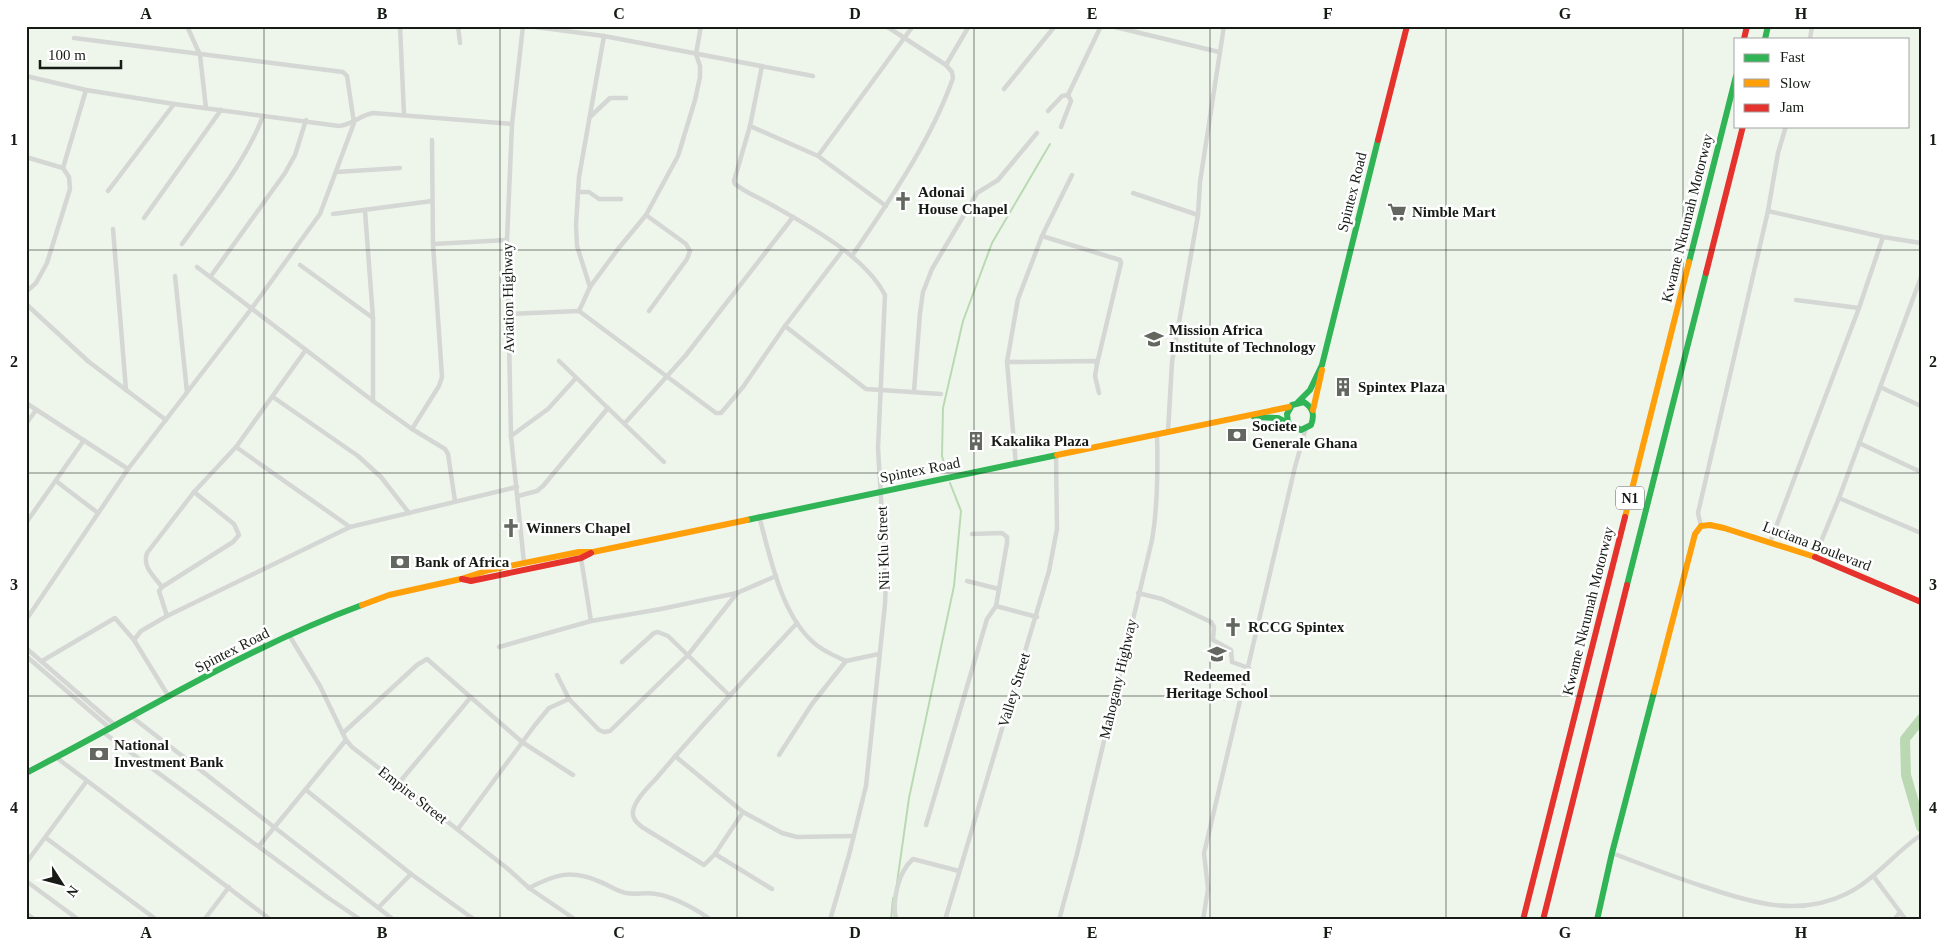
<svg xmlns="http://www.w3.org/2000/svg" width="1947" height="946" font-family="Georgia,serif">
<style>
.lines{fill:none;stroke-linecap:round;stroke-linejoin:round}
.stream{stroke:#bad9b3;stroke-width:2}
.river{stroke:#bad9b3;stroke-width:10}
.street{stroke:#d4d7d4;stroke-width:4.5}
.fast{stroke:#30b455;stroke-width:6}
.slow{stroke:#ff9f0a;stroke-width:6}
.jam{stroke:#e5322d;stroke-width:6}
.grid{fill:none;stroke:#161b15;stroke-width:1;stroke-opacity:0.55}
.labels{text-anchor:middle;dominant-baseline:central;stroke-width:5;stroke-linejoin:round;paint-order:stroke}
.shield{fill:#fff;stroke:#5c5f5b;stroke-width:1}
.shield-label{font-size:14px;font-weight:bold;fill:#161b15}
.poi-label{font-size:15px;font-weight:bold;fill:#161b15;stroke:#fff;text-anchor:start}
.street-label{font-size:15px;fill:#161b15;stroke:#fff}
.neatline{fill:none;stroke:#161b15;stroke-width:2}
.grid-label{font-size:16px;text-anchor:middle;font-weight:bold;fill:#161b15}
</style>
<rect width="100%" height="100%" fill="#eef6ec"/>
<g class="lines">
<!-- stream -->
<g class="stream">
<polyline points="946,470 942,456 943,408 963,321 992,243 1050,144"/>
<polyline points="897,883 909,798 954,586 961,511 950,483"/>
<polyline points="891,920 893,898"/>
</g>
<!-- river -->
<polyline class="river" points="1921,719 1905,739 1906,775 1921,827"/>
<!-- street -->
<g class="street">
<polyline points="187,26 200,55 206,108"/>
<polyline points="400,26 404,114"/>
<polyline points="458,26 460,43"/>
<polyline points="523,26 512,124 507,240 511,436 524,563"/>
<polyline points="528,26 604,36 813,76"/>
<polyline points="1111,26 1219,52"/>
<polyline points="1810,39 1812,26"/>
<polyline points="946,65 969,26"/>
<path d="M762,66L750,126L734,181L735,184C746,193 760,198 772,205C809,226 865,256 885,295L878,448L886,583L885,604L866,786L849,855L830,920"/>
<path d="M26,76L86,90L174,104L339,126C353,125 360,115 373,113L512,124"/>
<polyline points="1004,89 1055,26"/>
<polyline points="1068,95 1101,26"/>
<polyline points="1048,111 1062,96 1068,95 1071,101 1061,127"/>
<polyline points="591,116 610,98 626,98"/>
<polyline points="750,126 818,156 913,26"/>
<polyline points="818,156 886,206"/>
<polyline points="26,157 63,168 69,177 70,189 47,263 36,283 26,292"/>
<polyline points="63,168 86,90"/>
<polyline points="336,172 400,168"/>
<polyline points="108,191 174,104"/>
<polyline points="578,192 589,192 599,199 621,199"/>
<polyline points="1133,193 1198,215"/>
<polyline points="365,211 373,318 373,401"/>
<polyline points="1768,211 1883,237 1921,243"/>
<polyline points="333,214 432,201"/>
<polyline points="646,215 686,244 690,251 687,259 649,311"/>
<polyline points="144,218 221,110"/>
<polyline points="113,229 126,390"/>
<polyline points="1042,236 1120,260 1121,263 1097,364"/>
<path d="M182,244C211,203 245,163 263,116"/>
<polyline points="433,244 507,240"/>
<path d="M852,256C889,201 931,141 953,78L952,72L946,65L886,26"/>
<polyline points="300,265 373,318"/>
<polyline points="197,267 373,401 412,429 445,449 448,454 455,501"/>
<polyline points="175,276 187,392"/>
<polyline points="211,276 285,173 295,155 306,120"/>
<polyline points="590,287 577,246 576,225 579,177 604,36"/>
<polyline points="1796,300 1859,308"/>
<polyline points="26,304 89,362 166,420"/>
<polyline points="579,311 590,287 618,249 646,215 678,156 695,100 700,77 700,66 696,54 701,26"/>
<polyline points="508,314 579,311 716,413 721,413 743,387 785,326 843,250"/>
<polyline points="785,326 866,389 941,394"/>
<polyline points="559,361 664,462"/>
<polyline points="1007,362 1095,361 1097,364 1095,376 1099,393"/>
<polyline points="1880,387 1921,406"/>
<polyline points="914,391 920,313 923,292 932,269 977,193 998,180 1037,133"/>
<polyline points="273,397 358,456 381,477 409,513"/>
<polyline points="26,403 128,469"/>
<polyline points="625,423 686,355 793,217"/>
<polyline points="26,424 36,410"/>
<polyline points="412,429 439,386 442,377 433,244 432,140"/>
<polyline points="1168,432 1172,362 1198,215 1200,182 1224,26"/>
<polyline points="511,436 548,409 576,378"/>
<polyline points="1859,443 1921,472"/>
<polyline points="236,447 350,527"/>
<polyline points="1016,465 1007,362 1018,299 1042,236 1072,175"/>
<polyline points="56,481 98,513"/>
<polyline points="518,496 537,491 543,486 608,408"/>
<polyline points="1839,498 1921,533"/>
<path d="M759,516C770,556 781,614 813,642C822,651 835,656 846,661L879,654"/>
<polyline points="26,523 84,440"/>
<polyline points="1701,526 1698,513 1768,211 1778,153 1786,126"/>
<polyline points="1771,540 1859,308 1883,237"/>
<polyline points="1815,556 1839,498 1921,277"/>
<polyline points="581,558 591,621"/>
<polyline points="967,581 999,589"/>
<path d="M162,587C154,576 142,567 147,553L194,492L236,447L305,351"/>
<polyline points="1138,593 1162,599 1211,622 1214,627 1213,640 1231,650 1232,662 1249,668"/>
<polyline points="996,606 1037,617"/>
<polyline points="167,616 159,591 162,587 233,542 239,535 234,524 194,492"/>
<polyline points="26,620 128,469 252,308 320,214 354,123 347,76 343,72 74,38"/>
<polyline points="289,635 320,686 346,740 352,747 508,869 529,888 576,920"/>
<polyline points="499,647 591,621 661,609 737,593 776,576"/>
<polyline points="26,648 116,726"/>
<polyline points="26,656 111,729"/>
<polyline points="42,661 115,618 134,640"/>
<polyline points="622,662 654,633 658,632 668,636 730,696"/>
<polyline points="557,675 569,699 599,730 604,732 610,731 688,655 737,593"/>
<polyline points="169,697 134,640 141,631 167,616 350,527 517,487"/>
<polyline points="132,717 394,920"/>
<polyline points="104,733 327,897 361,920"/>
<polyline points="343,733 417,665 427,659 522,742 573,775"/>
<polyline points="779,755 812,704 846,661"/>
<polyline points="675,756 743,812 782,833 797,837 854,836"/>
<polyline points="57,758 271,920"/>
<polyline points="398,784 471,697"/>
<polyline points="306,790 411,874 475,920"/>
<path d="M743,812L715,854L704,865L642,827C636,822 632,818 633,811C636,797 652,784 660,774C704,722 751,673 797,623"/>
<polyline points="926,825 987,619 996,606 1007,543 1007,537 1002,533 972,534"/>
<polyline points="458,829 535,725 549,708 569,699"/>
<polyline points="46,838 157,920"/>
<polyline points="259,846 346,740"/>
<path d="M1612,853C1643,865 1674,877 1705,887C1752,903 1799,917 1846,894C1875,880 1894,853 1921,835"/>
<polyline points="715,854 772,889"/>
<polyline points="26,863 86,782"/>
<polyline points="1874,877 1906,920"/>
<polyline points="26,881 79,920"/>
<path d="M529,888C554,875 570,869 598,881C607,884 616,891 626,893C636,895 646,892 656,894C672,896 698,910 711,920"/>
<polyline points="379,907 411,874"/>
<polyline points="26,913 35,920"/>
<polyline points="204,920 229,887"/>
<path d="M896,920C892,900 898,872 913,859L959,871"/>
<polyline points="945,920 1049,571 1057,529 1056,455"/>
<path d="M1059,920L1077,854L1152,540C1158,505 1158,469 1157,434"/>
<polyline points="1203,920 1208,889 1204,853 1206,845 1295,467 1306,428"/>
<polyline points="1894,920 1900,912"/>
</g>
<!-- fast -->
<g class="fast">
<polyline points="1765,39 1768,26"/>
<polyline points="1689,262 1736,76"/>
<polyline points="1298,402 1310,390 1322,365 1378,140"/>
<path d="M1254,417L1278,418L1301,430L1311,425C1315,415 1313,408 1304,402L1292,405L1287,414L1288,423"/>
<polyline points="747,520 1057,455"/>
<polyline points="1627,585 1706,273"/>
<path d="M26,773C137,716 245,648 362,605"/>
<polyline points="1597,920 1612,853 1654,692"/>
</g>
<!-- slow -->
<g class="slow">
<polyline points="1313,410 1322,370"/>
<polyline points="1057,455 1289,407"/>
<polyline points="1625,517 1689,262"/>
<polyline points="362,605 389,595 461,579 489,570 579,552 593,552 747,520"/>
<polyline points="1654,692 1695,534 1701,526 1710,525 1724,528 1815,557"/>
</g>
<!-- jam -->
<g class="jam">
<polyline points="1744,39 1747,26"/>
<polyline points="1378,140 1407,26"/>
<polyline points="1706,273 1743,126"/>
<polyline points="1815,557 1921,602"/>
<polyline points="462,579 471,581 581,558 591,553"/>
<polyline points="1523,920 1625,517"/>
<polyline points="1543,920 1627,585"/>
</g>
</g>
<!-- grid -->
<path class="grid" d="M264,26V920M500,26V920M737,26V920M974,26V920M1210,26V920M1446,26V920M1683,26V920M26,250H1921M26,473H1921M26,696H1921"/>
<!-- icons -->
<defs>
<g id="church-bare" transform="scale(1.5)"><path d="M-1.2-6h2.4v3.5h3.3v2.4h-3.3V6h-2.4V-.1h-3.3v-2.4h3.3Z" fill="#626860" stroke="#fff" stroke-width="2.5" paint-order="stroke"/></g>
<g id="supermarket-bare" transform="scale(1.5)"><path d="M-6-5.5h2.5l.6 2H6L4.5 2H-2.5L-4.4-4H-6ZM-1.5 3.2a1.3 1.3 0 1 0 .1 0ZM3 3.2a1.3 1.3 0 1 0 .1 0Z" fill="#626860" stroke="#fff" stroke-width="2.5" paint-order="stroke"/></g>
<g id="school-bare" transform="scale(1.5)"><path d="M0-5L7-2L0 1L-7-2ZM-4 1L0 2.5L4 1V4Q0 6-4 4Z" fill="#626860" stroke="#fff" stroke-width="2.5" paint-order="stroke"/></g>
<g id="building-bare" transform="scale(1.5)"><path d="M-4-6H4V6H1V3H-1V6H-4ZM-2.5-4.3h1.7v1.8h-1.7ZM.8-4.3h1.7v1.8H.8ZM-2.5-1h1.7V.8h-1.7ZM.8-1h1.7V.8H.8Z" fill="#626860" stroke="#fff" stroke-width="2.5" paint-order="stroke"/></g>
<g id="bank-bare" transform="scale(1.5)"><path d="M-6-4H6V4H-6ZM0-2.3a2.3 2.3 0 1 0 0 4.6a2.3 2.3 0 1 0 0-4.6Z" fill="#626860" stroke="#fff" stroke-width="2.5" paint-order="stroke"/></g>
</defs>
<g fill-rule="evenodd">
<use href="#church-bare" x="903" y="201"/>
<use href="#supermarket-bare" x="1397" y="212"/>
<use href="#school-bare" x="1154" y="339"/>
<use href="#building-bare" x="1343" y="387"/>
<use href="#bank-bare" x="1237" y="435"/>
<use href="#building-bare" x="976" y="441"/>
<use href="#church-bare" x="511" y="528"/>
<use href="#bank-bare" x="400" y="562"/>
<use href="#church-bare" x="1233" y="627"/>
<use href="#school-bare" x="1217" y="654"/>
<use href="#bank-bare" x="99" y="754"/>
</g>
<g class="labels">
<!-- shield labels -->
<rect class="shield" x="1616" y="486.5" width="28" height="23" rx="4"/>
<g class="shield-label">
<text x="1630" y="498">N1</text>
</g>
<!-- poi labels -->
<g class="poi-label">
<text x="918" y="192">Adonai<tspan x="918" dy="17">House Chapel</tspan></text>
<text x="1412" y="212">Nimble Mart</text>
<text x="1169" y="330">Mission Africa<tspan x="1169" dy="17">Institute of Technology</tspan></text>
<text x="1358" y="387">Spintex Plaza</text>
<text x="1252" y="426">Societe<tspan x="1252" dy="17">Generale Ghana</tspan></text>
<text x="991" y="441">Kakalika Plaza</text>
<text x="526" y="528">Winners Chapel</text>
<text x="415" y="562">Bank of Africa</text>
<text x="1248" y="627">RCCG Spintex</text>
<text x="1217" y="676" text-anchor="middle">Redeemed<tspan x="1217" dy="17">Heritage School</tspan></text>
<text x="114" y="745">National<tspan x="114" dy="17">Investment Bank</tspan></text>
</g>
<!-- street labels -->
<g class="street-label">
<text transform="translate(1352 192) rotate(-76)">Spintex Road</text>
<text transform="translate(1687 218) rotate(-76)">Kwame Nkrumah Motorway</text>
<text transform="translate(508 298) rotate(-91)">Aviation Highway</text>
<text transform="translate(920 470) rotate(-11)">Spintex Road</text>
<text transform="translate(1817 546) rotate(21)">Luciana Boulevard</text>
<text transform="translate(883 548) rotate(-92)">Nii Klu Street</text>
<text transform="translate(1588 611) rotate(-76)">Kwame Nkrumah Motorway</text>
<text transform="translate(232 650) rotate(-27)">Spintex Road</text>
<text transform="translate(1118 679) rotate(-77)">Mahogany Highway</text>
<text transform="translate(1014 690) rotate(-73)">Valley Street</text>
<text transform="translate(413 795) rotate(38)">Empire Street</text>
</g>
</g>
<!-- border -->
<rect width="1947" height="946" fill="none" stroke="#ffffff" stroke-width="55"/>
<!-- legend -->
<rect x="1734" y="38" width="175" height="90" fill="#ffffff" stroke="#a2a4a1"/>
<rect x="1744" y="54" width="25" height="8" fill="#30b455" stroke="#a2a4a1"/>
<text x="1780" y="62" font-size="15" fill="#161b15">Fast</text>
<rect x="1744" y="79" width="25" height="8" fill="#ff9f0a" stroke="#a2a4a1"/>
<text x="1780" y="88" font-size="15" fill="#161b15">Slow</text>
<rect x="1744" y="104" width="25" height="8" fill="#e5322d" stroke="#a2a4a1"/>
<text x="1780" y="112" font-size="15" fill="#161b15">Jam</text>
<!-- north arrow -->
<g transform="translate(62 884) rotate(126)" stroke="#ffffff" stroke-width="4" paint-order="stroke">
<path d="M0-4L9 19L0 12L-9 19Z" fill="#161b15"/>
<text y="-8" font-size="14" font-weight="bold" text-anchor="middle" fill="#161b15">N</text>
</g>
<!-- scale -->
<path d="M40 60v8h81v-8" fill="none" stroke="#161b15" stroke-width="2.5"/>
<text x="48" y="60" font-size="15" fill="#161b15" stroke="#ffffff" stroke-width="4" paint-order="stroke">100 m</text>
<rect x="28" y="28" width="1892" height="890" class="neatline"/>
<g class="grid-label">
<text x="146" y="19">A</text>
<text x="382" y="19">B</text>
<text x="619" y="19">C</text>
<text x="855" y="19">D</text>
<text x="1092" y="19">E</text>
<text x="1328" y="19">F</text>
<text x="1565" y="19">G</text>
<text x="1801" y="19">H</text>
<text x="14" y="145">1</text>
<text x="1933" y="145">1</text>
<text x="14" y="367">2</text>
<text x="1933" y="367">2</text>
<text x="14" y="590">3</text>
<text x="1933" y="590">3</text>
<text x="14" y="813">4</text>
<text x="1933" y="813">4</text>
<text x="146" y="938">A</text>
<text x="382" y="938">B</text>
<text x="619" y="938">C</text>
<text x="855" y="938">D</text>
<text x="1092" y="938">E</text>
<text x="1328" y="938">F</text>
<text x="1565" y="938">G</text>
<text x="1801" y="938">H</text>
</g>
</svg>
